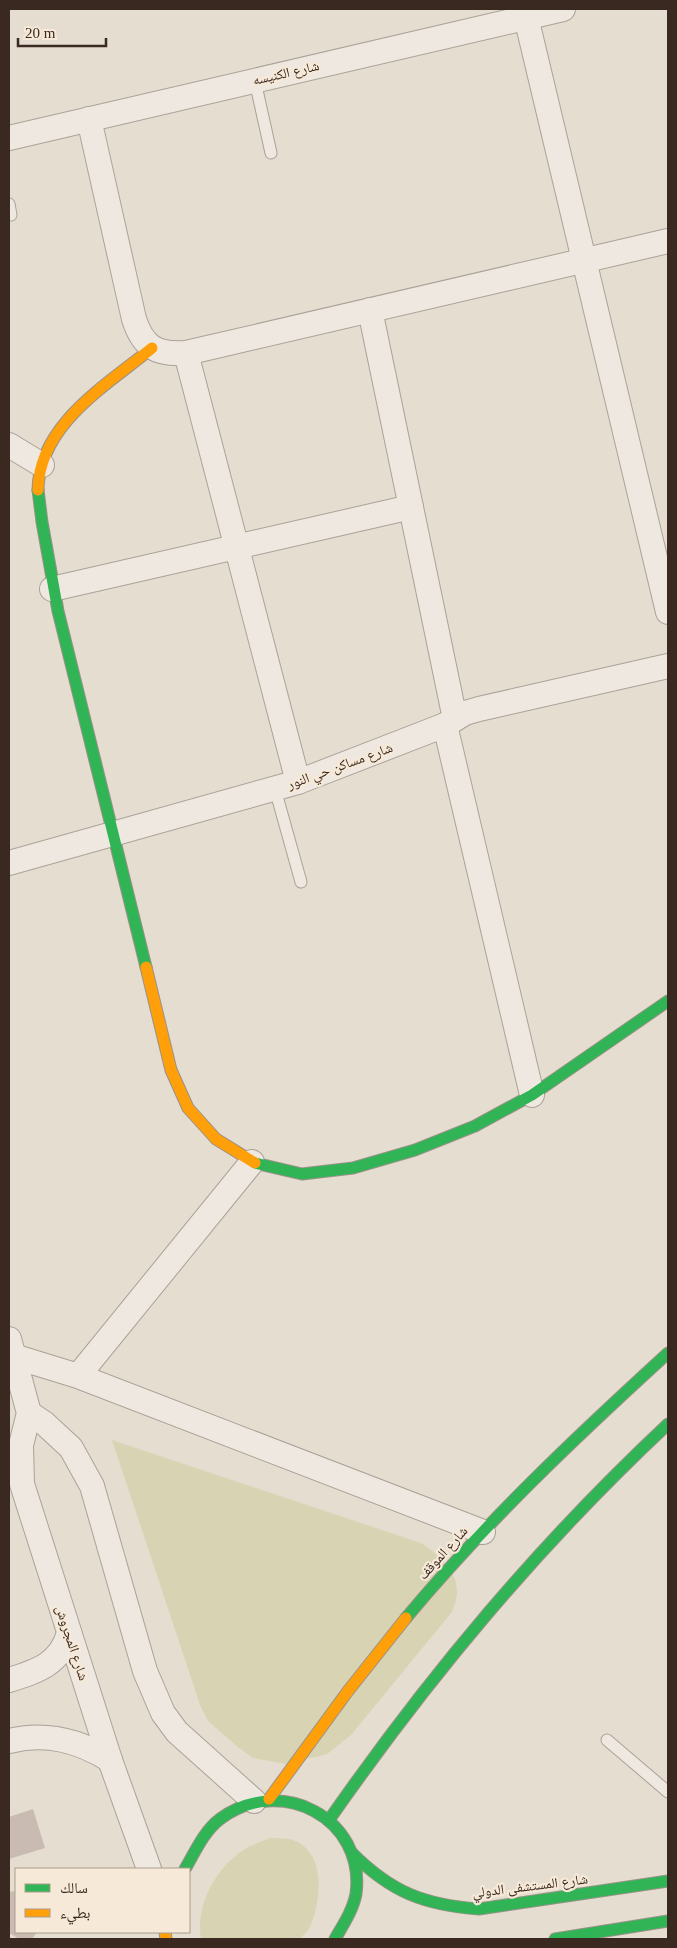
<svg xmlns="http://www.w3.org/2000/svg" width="677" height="1948" font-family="'Times New Roman','Noto Naskh Arabic',serif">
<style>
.green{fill:#d8d4b3}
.building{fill:#c9bbb1}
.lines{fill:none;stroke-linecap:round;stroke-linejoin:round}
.lane-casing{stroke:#aba298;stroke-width:13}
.street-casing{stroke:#aba298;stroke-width:26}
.fast-casing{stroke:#9a9288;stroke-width:13}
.slow-casing{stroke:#9a9288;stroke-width:13}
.lane{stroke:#eee8e1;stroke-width:11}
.street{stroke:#eee8e1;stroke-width:24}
.fast{stroke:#30b455;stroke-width:11}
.slow{stroke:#ff9f0a;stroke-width:11}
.labels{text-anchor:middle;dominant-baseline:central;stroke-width:4.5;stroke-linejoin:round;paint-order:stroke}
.street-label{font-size:14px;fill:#3a2920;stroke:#f6e9d7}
</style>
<rect width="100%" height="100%" fill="#e5ddd0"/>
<!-- green -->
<g class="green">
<path d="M112,1440L421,1543C438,1554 458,1571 457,1593C457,1599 454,1606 452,1612L351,1735L327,1754L286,1764L253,1758L239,1748L208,1721L200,1705Z"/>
<path d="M270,1838C277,1838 286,1838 293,1840C327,1852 321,1902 310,1927C308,1931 303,1935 300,1939H201C195,1904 217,1865 248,1847C255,1844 263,1841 270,1838Z"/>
</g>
<!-- building -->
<g class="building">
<polygon points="33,1809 45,1848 9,1859 9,1817"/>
<polygon points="16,1891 16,1932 37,1932 32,1939 19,1939 9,1933 9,1892"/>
</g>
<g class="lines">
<!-- lane casing -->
<g class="lane-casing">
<g id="lane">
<polyline points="255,81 271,153"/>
<polyline points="9,204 11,215"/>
<polyline points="275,789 301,882"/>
<polyline points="607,1740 668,1792"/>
</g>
</g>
<!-- street casing -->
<g class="street-casing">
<g id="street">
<polyline points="526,17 668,612"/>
<path d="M89,119L134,319C143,347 156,355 186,353L668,241"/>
<polyline points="9,138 563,9"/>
<polyline points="370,310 455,719"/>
<polyline points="186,353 298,782"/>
<polyline points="9,445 42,465"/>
<polyline points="52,589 411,507"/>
<polyline points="445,725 532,1095"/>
<polyline points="9,863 298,782 445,725 465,713 479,709 668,666"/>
<polyline points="9,1339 29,1413 21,1445 22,1484 110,1760 149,1869"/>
<polyline points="13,1356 78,1376 483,1532"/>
<polyline points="78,1376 252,1162"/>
<polyline points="29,1413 44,1423 71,1448 92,1486 145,1671 163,1713 177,1732 254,1801"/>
<path d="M9,1680C38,1671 60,1664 69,1633"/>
<path d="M9,1741C46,1732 78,1740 110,1760"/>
</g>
</g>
<!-- fast casing -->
<g class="fast-casing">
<g id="fast">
<polyline points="38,490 42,522 58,611 146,967"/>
<polyline points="255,1163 302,1174 353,1168 415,1150 475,1126 532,1095 668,1001"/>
<path d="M406,1618C486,1522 576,1437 668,1353"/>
<path d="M329,1820C431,1674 538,1546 668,1424"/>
<path d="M352,1853C391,1892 424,1905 479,1909L668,1881"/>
<path d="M185,1869C195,1852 204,1831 220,1819C280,1774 366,1818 356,1894C353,1910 343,1925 335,1939"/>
<polyline points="555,1939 668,1921"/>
</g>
</g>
<!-- slow casing -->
<g class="slow-casing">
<g id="slow">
<path d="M38,490C39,424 107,385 152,348"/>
<polyline points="146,967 171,1070 188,1108 216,1139 255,1163"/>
<polyline points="269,1799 348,1691 406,1618"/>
<polyline points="165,1932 166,1939"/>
</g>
</g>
<!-- lane -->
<use href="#lane" class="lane"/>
<!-- street -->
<use href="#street" class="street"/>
<!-- fast -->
<use href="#fast" class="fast"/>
<!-- slow -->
<use href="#slow" class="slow"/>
</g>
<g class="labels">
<!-- street labels -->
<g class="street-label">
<text transform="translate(286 73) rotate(-13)">شارع الكنيسه</text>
<text transform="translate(340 766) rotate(-20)">شارع مساكن حي النور</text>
<text transform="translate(443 1553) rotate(-48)">شارع الموقف</text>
<text transform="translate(72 1643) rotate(72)">شارع المجروش</text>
<text transform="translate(530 1886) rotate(-7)">شارع المستشفى الدولي</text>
</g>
</g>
<!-- border -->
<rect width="677" height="1948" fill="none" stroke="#3a2920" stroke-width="20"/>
<!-- legend -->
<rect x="15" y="1868" width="175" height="65" fill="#f6e9d7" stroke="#ab9c8e"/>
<rect x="25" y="1884" width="25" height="8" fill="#30b455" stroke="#ab9c8e"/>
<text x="60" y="1893" font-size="15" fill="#3a2920">سالك</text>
<rect x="25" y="1909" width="25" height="8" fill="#ff9f0a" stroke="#ab9c8e"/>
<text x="60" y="1918" font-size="15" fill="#3a2920">بطيء</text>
<!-- scale -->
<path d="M18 38v8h88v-8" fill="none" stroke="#3a2920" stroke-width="2.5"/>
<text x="25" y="38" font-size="15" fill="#3a2920" stroke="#f6e9d7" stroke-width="4" paint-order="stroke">20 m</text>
</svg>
